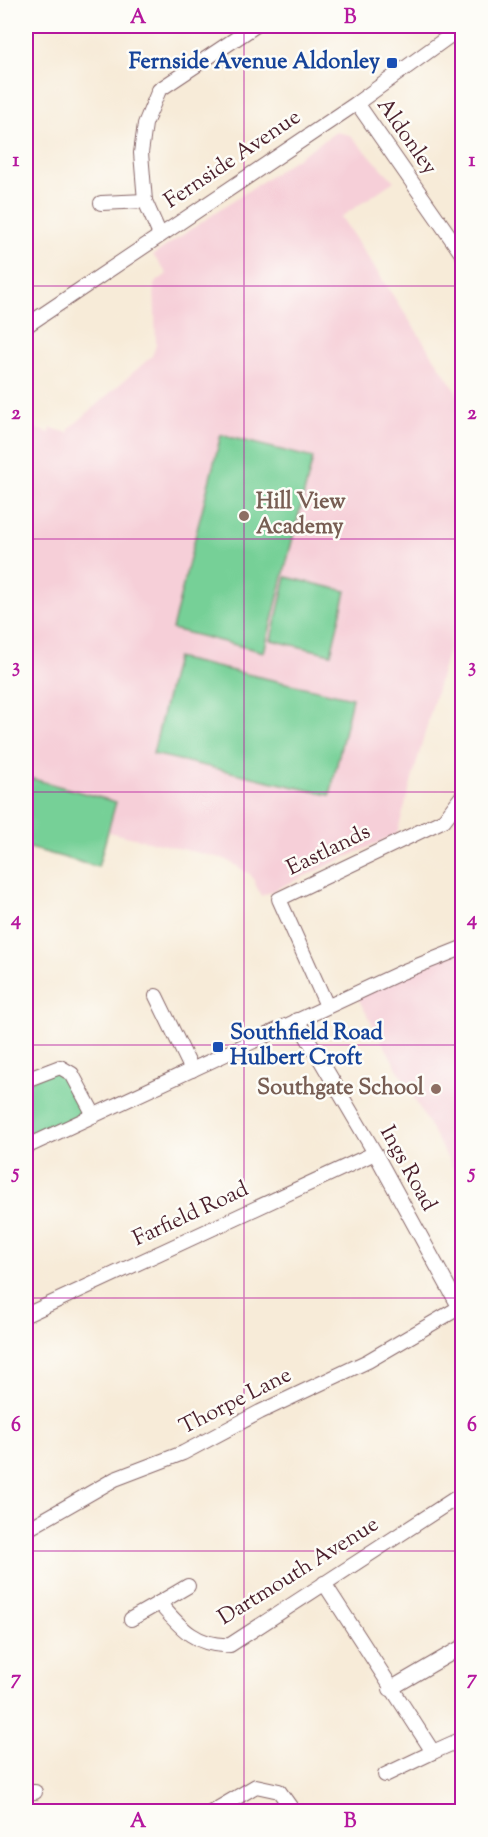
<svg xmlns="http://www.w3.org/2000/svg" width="488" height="1837" font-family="'Sorts Mill Goudy',serif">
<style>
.built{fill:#f6cfd8}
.green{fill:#76d097;stroke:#607861;stroke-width:1.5}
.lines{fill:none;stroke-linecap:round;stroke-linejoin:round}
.street-casing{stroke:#876668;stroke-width:16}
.street{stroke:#fff;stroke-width:14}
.grid{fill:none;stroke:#b5179e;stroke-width:1.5;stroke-opacity:0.55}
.transit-dot{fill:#1a4fb4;stroke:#fdfcf7;stroke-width:2}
.education-dot{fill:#8d6e63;stroke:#fdfcf7;stroke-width:2}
.labels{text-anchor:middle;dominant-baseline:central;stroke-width:5;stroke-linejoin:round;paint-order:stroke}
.transit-label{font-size:22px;font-weight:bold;fill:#164399;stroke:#fdfcf7;text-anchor:end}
.street-label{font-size:22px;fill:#4a1f2b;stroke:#fdfcf7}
.education-label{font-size:22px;font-weight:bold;fill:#785e54;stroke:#fdfcf7;text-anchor:start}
.neatline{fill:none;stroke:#b5179e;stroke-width:2}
.grid-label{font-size:20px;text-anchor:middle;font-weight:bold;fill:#b5179e}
</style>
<rect width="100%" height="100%" fill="#fdfcf7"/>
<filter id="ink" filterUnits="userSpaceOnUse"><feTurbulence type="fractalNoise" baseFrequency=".0167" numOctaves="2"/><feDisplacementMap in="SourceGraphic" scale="12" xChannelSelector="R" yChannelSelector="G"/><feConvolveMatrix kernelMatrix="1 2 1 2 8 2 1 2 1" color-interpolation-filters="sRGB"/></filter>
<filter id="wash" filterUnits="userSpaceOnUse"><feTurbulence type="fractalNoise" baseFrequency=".008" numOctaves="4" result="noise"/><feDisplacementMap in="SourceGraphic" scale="24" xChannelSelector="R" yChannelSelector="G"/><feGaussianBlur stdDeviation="1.35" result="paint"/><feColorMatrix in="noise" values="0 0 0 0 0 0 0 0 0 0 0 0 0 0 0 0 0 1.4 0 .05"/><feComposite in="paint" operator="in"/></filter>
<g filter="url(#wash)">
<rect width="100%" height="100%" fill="#f7ebd8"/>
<!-- built -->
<g class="built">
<polygon points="336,132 350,135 394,181 341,217 462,400 462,599 397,834 261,896 251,875 225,859 108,832 98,867 26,847 26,426 50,433 51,428 69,433 69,429 152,356 156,345 154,284 167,274 153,255"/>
<polygon points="462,948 462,1184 355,993"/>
</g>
<!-- green -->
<g class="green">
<polygon points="221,435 313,458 264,652 172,629"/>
<polygon points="286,577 346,591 331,654 271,640"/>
<polygon points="176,658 352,698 330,795 153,754"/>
<polygon points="26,777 116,802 98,867 26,847"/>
<polygon points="60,1067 94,1115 26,1147 26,1082"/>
</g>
</g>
<g filter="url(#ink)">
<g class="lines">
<!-- street casing -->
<g class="street-casing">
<g id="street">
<polyline points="357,103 462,254"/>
<polyline points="101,203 145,201"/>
<polyline points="160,235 145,201 141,153 145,124 159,90 255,26"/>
<polyline points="26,326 357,103 462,27"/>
<polyline points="156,996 192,1070"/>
<polyline points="327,1006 279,899 444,820 462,796"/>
<polyline points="297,1020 375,1153 462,1312"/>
<polyline points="26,1080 60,1067 72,1074 94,1115"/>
<polyline points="26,1147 402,972 462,948"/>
<polyline points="26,1315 375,1153"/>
<polyline points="26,1530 115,1479 183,1453 260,1412 368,1361 462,1306"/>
<polyline points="324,1583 433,1752 462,1739"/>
<polyline points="159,1603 188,1586"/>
<path d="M131,1619L159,1603C180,1627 196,1647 230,1645L462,1494"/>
<polyline points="390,1689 462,1647"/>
<polyline points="385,1775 433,1752"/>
<polyline points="26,1792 35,1792"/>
<polyline points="212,1812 256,1786 279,1791 294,1812"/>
</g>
</g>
<!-- street -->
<use href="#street" class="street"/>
</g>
</g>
<!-- grid -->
<path class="grid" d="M244,26V1812M26,286H462M26,539H462M26,792H462M26,1045H462M26,1298H462M26,1551H462"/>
<!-- markers -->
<g class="transit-dot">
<rect x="386" y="57" width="12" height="12" rx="3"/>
<rect x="212" y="1041" width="12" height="12" rx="3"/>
</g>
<g class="education-dot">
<circle cx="244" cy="516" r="6"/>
<circle cx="436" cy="1089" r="6"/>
</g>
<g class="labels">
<!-- transit labels -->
<g class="transit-label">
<text x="380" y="63">Fernside Avenue Aldonley</text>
<text x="230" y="1034" text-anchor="start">Southfield Road<tspan x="230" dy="25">Hulbert Croft</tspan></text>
</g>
<!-- street labels -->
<g class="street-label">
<text transform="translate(406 137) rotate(55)">Aldonley</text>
<text transform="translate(233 160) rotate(-34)">Fernside Avenue</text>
<text transform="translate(329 851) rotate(-26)">Eastlands</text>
<text transform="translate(407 1169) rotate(61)">Ings Road</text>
<text transform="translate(191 1215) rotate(-25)">Farfield Road</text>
<text transform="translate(236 1402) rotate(-27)">Thorpe Lane</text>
<text transform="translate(299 1572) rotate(-32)">Dartmouth Avenue</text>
</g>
<!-- education labels -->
<g class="education-label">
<text x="256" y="503">Hill View<tspan x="256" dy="25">Academy</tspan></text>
<text x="424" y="1089" text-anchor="end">Southgate School</text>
</g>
</g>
<!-- margin -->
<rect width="488" height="1837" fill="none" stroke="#fdfcf7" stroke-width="66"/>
<rect x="33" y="33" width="422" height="1771" class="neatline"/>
<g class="grid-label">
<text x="138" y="23">A</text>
<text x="350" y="23">B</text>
<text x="16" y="166">1</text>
<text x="472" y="166">1</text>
<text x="16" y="419">2</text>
<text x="472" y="419">2</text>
<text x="16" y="672">3</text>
<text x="472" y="672">3</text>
<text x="16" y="925">4</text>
<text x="472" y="925">4</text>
<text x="16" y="1178">5</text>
<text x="472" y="1178">5</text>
<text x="16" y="1431">6</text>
<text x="472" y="1431">6</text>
<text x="16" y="1684">7</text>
<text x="472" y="1684">7</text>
<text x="138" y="1827">A</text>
<text x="350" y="1827">B</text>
</g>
</svg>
